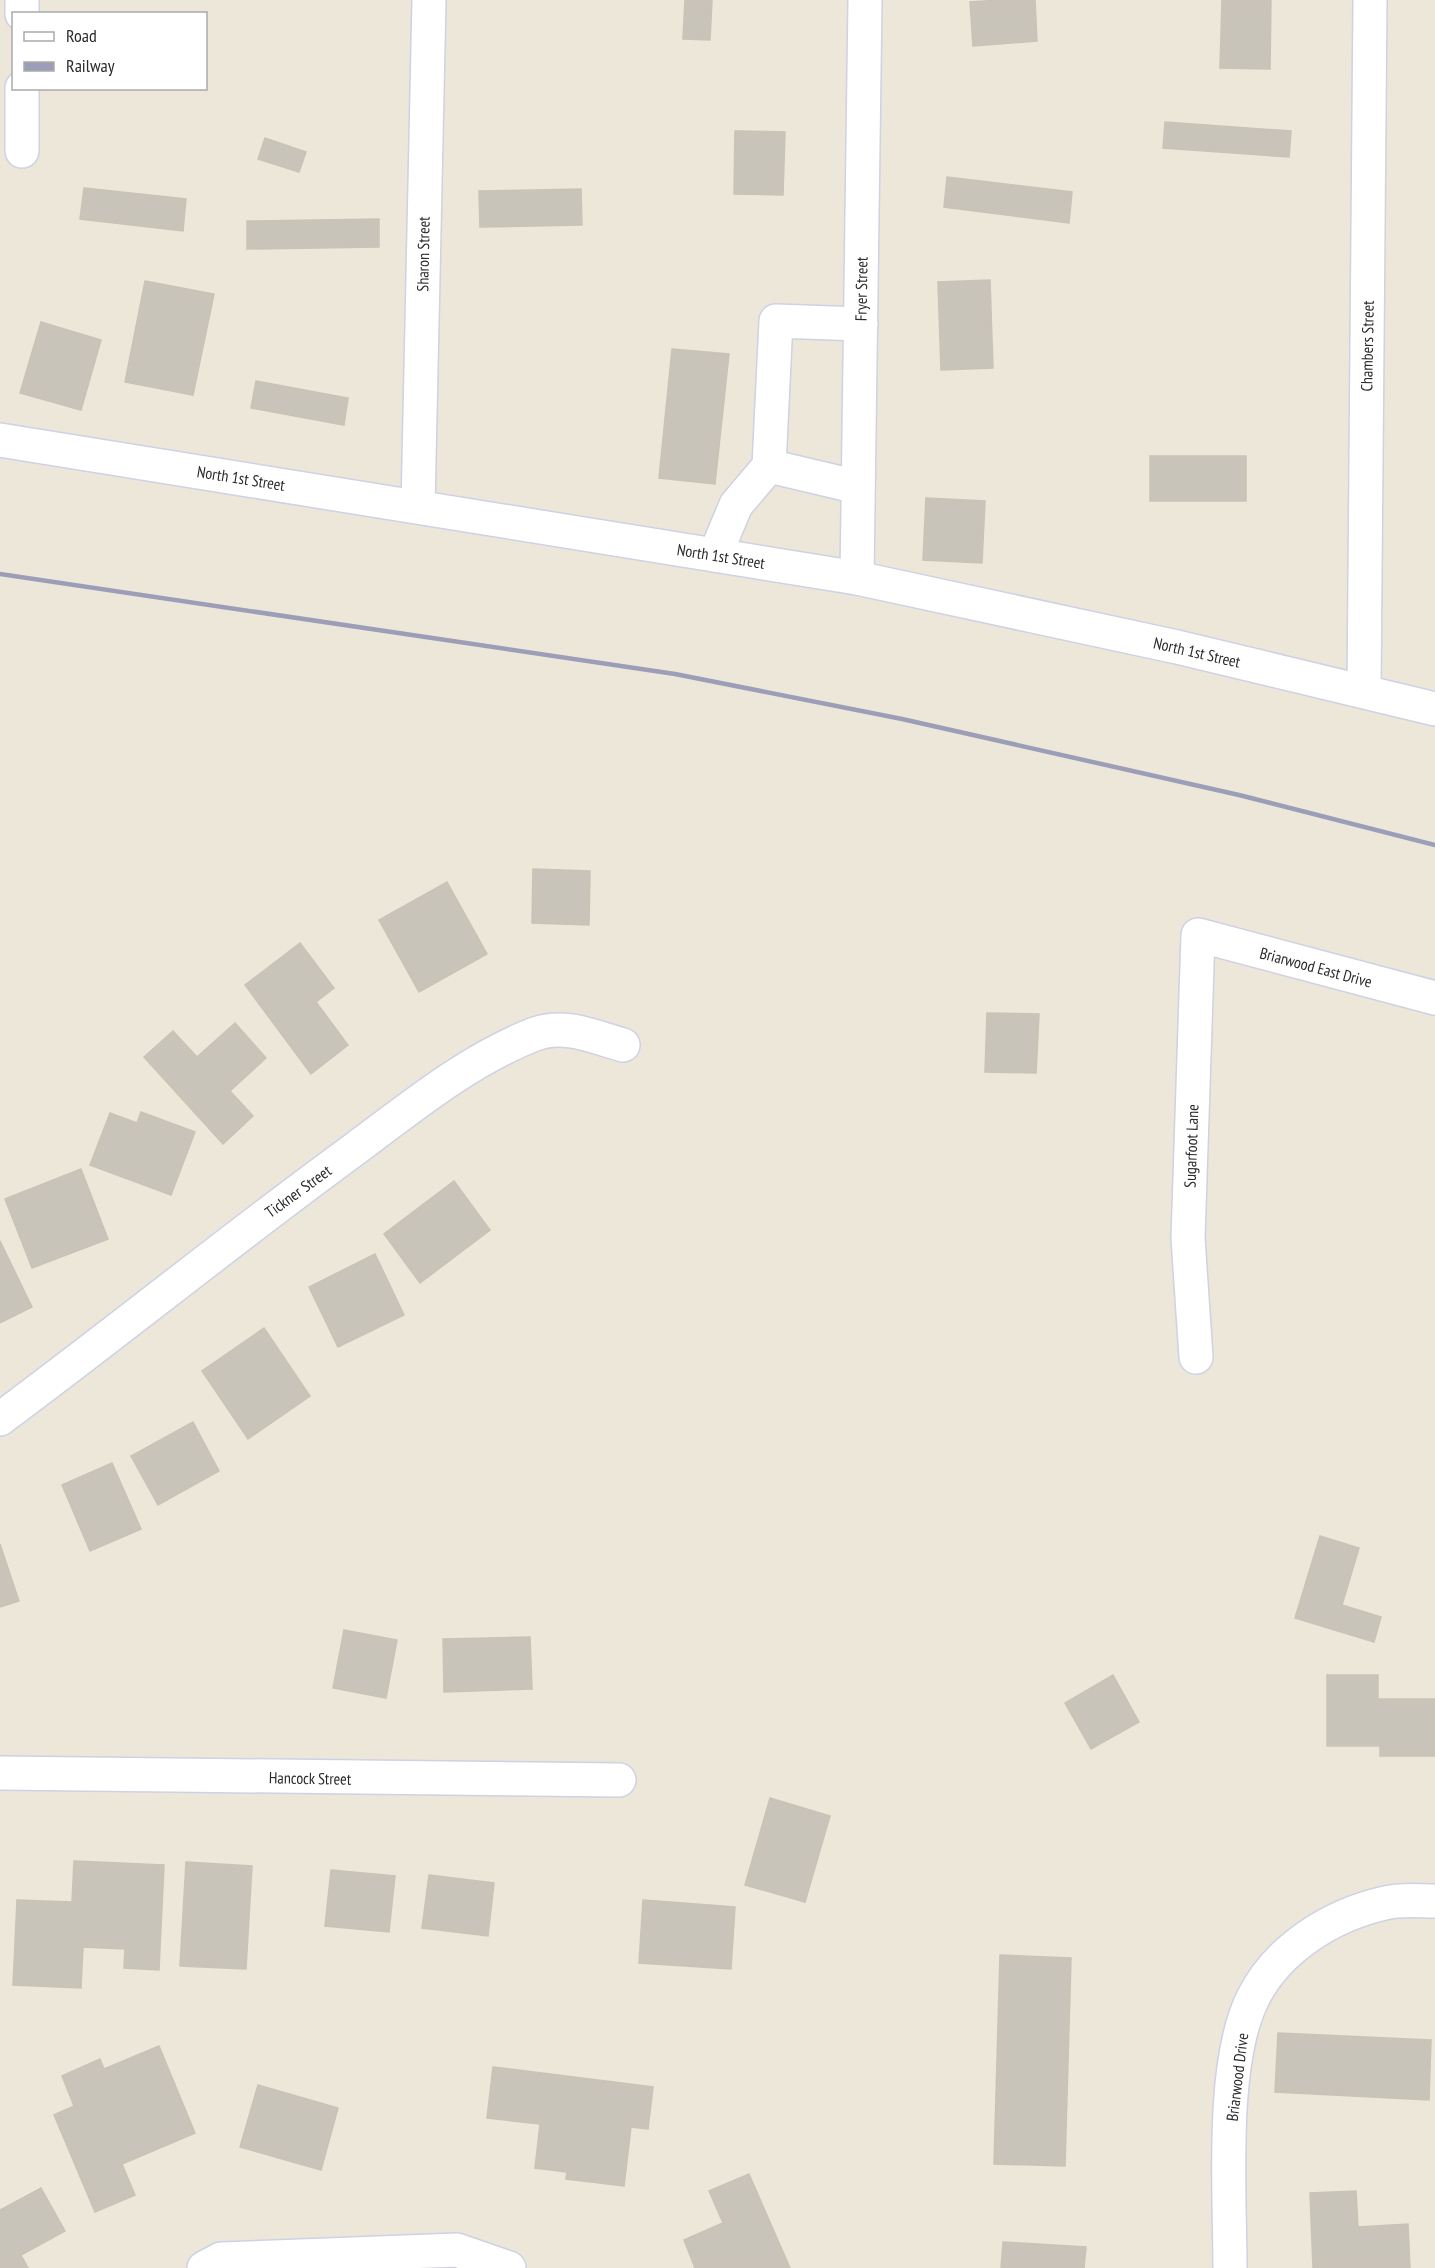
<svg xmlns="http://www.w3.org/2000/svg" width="1435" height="2268" font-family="'PT Sans Narrow',sans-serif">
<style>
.building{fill:#c8c4ba;stroke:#c9c3b4;stroke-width:1.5}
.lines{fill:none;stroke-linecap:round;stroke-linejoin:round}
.minor-casing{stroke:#cfd1e4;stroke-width:36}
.minor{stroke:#fff;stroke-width:33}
.rail{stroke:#9c9db6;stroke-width:4.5}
.labels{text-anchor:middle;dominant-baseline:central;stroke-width:4.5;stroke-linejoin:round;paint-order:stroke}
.street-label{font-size:16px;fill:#2a2a2a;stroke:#fff}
</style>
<rect width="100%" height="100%" fill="#ede7da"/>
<!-- building -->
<g class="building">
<polygon points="685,0 712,0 710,40 683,39"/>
<polygon points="1000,0 1035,0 1037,41 973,46 970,2"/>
<polygon points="1222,0 1271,0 1270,69 1220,68"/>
<polygon points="1165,122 1291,131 1289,157 1163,148"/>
<polygon points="735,131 785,132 783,195 734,194"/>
<polygon points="265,138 306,152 299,172 258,159"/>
<polygon points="947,177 1072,192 1069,223 944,207"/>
<polygon points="84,188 186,199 183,231 80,219"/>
<polygon points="581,189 582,225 480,227 479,191"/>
<polygon points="379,219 379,247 247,249 247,221"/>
<polygon points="990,280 993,368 941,370 938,282"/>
<polygon points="145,281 214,294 193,395 125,382"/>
<polygon points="41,322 101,340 81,410 20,393"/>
<polygon points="672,349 729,354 715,484 659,478"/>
<polygon points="256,381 348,398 344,425 251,408"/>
<rect x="1150" y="456" width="96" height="45"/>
<polygon points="926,498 985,501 982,563 923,560"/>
<polygon points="533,869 590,871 589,925 532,923"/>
<polygon points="447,882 487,954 419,992 379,920"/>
<polygon points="300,943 334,988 316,1002 348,1045 311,1074 245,985"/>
<polygon points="987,1013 1039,1014 1036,1073 985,1072"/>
<polygon points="235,1023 266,1058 230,1091 253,1116 223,1144 144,1057 173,1031 197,1057"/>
<polygon points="141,1112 195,1132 171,1195 90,1165 110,1113 137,1123"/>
<polygon points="81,1169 108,1239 32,1268 5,1199"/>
<polygon points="454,1181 490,1230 420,1283 384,1234"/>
<polygon points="0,1241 32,1307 0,1323"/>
<polygon points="375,1254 404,1315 338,1347 309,1287"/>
<polygon points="264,1328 310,1396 248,1439 202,1371"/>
<polygon points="193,1422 219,1471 158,1505 131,1456"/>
<polygon points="112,1463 141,1529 90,1551 62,1485"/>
<polygon points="1320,1536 1359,1548 1342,1605 1381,1617 1374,1642 1295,1618"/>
<polygon points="0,1544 19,1601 0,1607"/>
<polygon points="344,1630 397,1640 386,1698 333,1688"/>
<polygon points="530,1637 532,1689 444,1692 443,1639"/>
<polygon points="1113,1675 1139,1722 1091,1749 1065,1703"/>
<polygon points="1327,1675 1378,1675 1378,1699 1435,1699 1435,1756 1380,1756 1380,1746 1327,1746"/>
<polygon points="770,1798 830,1816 805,1902 745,1885"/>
<polygon points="74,1861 164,1865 159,1970 124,1968 125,1949 83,1947 81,1988 13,1985 17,1900 72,1902"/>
<polygon points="186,1862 252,1866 246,1969 180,1966"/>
<polygon points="331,1870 395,1876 389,1932 325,1926"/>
<polygon points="429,1875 494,1883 488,1936 422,1928"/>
<polygon points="643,1900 735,1907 731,1969 639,1963"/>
<polygon points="1000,1955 1071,1958 1065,2166 994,2164"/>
<polygon points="1278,2033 1431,2040 1429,2100 1275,2092"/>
<polygon points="159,2046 195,2133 122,2164 135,2195 95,2212 54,2115 74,2106 62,2076 100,2059 104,2069"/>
<polygon points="493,2067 653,2087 648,2129 631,2127 624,2186 566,2179 567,2172 535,2168 540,2124 487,2118"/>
<polygon points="258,2085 338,2108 321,2170 240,2147"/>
<polygon points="749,2174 790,2268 695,2268 684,2240 723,2223 709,2191"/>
<polygon points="41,2188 65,2231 21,2255 28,2268 0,2268 0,2210"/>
<polygon points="1356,2191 1358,2227 1408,2224 1410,2268 1313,2268 1310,2193"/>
<polygon points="1003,2242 1086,2247 1084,2268 1001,2268"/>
</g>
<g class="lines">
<!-- minor casing -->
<g class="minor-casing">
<g id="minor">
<polyline points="22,0 22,14"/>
<polyline points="22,88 22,151"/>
<polyline points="0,440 857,578 1177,647 1435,709"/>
<polyline points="769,466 858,487"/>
<polyline points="418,507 429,0"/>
<polyline points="715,555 736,505 769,466 776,321 861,324"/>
<polyline points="857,578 865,0"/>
<polyline points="1364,691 1370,0"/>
<polyline points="1196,1357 1188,1238 1198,935 1435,998"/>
<path d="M0,1419C116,1333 228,1242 344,1157C404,1113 465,1061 535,1034C565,1023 594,1037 623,1045"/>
<polyline points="0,1773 619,1780"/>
<polyline points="204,2268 221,2259 457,2250 509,2268"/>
<path d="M1230,2268C1230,2193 1220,2064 1253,1998C1278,1948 1332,1915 1385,1903C1401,1899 1419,1901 1435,1901"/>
</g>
</g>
<!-- minor -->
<use href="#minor" class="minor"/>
<!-- rail -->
<polyline class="rail" points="0,574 675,674 902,719 1239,795 1435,845"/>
</g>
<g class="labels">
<!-- street labels -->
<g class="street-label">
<text transform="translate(423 254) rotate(-89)">Sharon Street</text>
<text transform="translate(861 289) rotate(-89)">Fryer Street</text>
<text transform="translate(1367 346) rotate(-89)">Chambers Street</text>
<text transform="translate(241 478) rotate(9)">North 1st Street</text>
<text transform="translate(721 556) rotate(9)">North 1st Street</text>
<text transform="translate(1197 652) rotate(13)">North 1st Street</text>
<text transform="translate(1316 967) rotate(15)">Briarwood East Drive</text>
<text transform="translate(1191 1146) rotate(-88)">Sugarfoot Lane</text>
<text transform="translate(298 1191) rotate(-36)">Tickner Street</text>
<text transform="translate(310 1778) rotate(1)">Hancock Street</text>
<text transform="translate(1237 2077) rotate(-83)">Briarwood Drive</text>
</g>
</g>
<!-- legend -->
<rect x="12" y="12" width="195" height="78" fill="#ffffff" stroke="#aaaaaa" stroke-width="1.5"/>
<rect x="24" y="32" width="30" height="9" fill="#ffffff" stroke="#aaaaaa" stroke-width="1.5"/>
<text x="66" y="42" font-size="18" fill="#2a2a2a">Road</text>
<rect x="24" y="62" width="30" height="9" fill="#9c9db6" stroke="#aaaaaa" stroke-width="1.5"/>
<text x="66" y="72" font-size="18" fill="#2a2a2a">Railway</text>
</svg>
